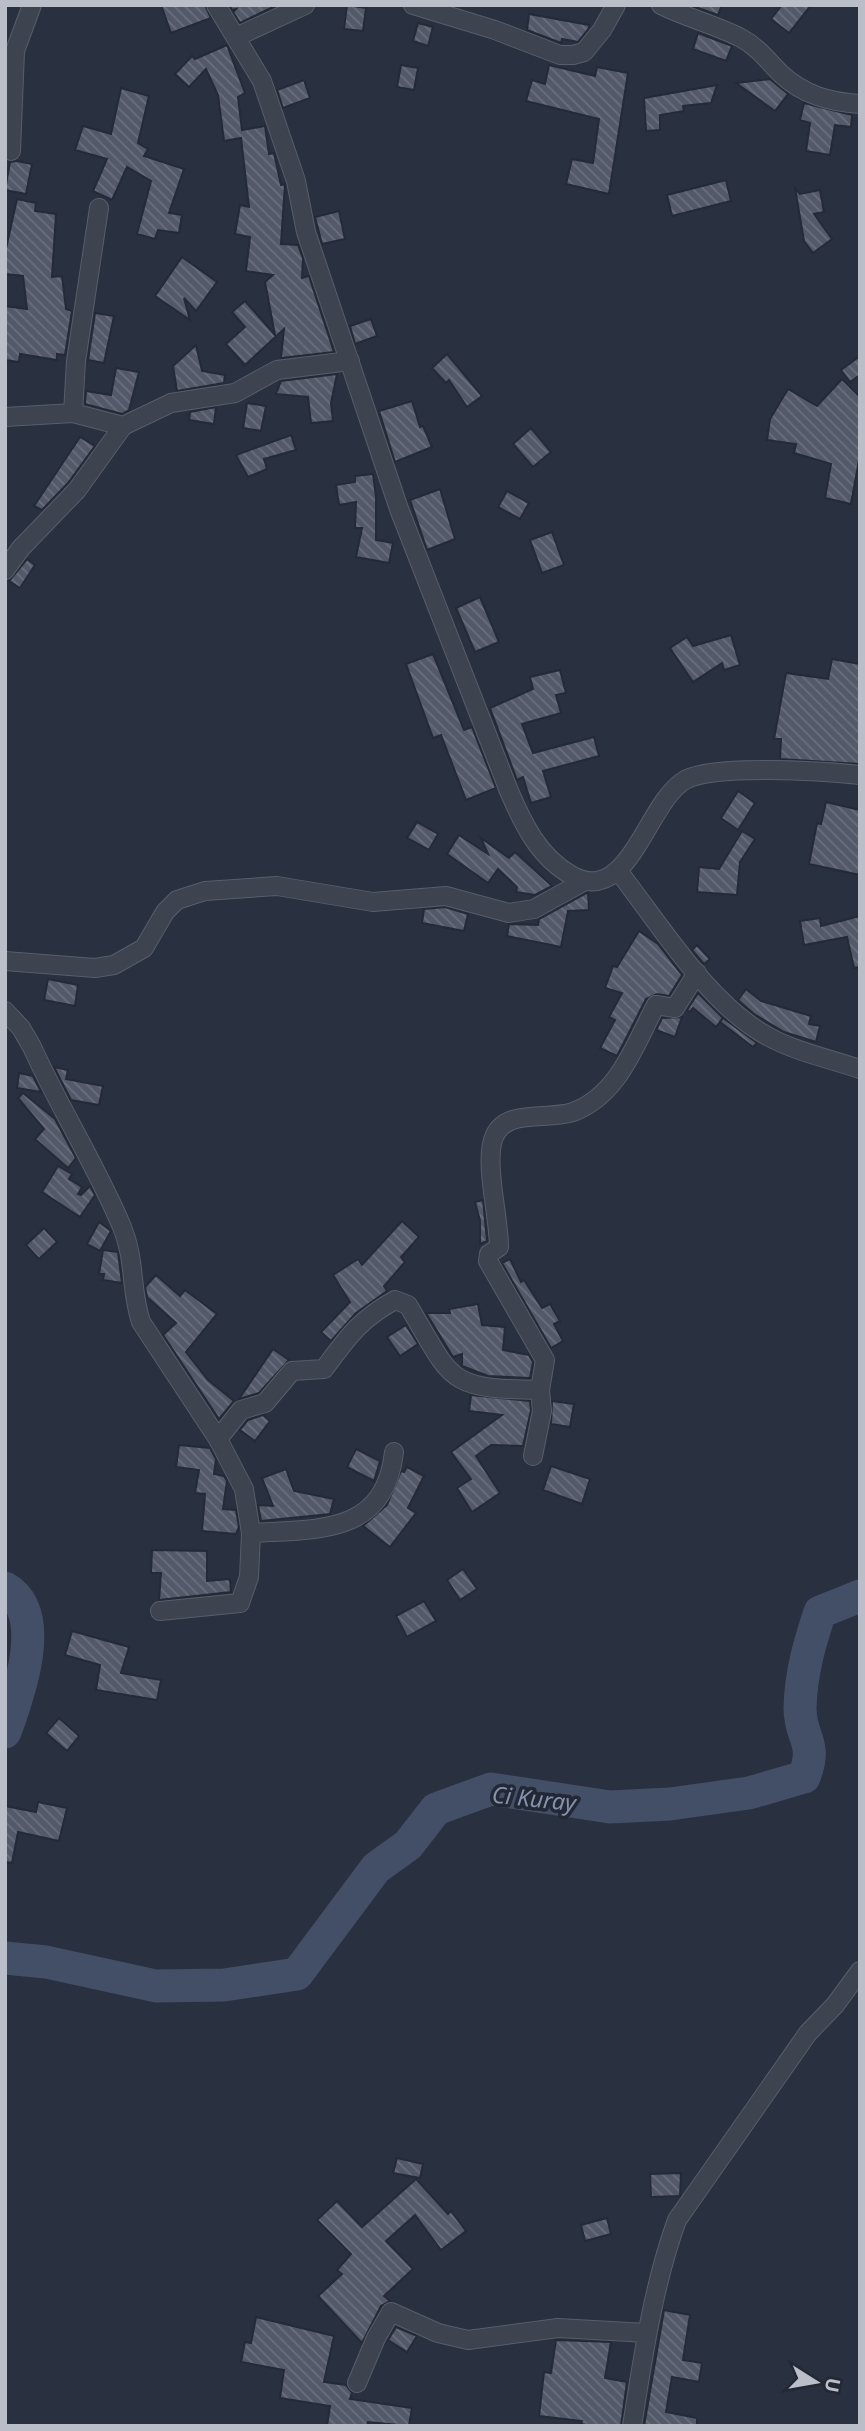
<svg xmlns="http://www.w3.org/2000/svg" width="865" height="2431" font-family="'Noto Sans',sans-serif">
<style>
.lines{fill:none;stroke-linecap:round;stroke-linejoin:round}
.river{stroke:#434f67;stroke-width:33}
.building{fill:url(#building-back-hatch);stroke:#242a36;stroke-width:2}
.street-casing{stroke:#585e69;stroke-width:20}
.street{stroke:#3d434f;stroke-width:18}
.labels{text-anchor:middle;dominant-baseline:central;stroke-width:7;stroke-linejoin:round;paint-order:stroke}
.water-label{font-size:23px;font-style:italic;fill:#8592ac;stroke:#222834}
</style>
<defs>
<pattern id="building-back-hatch" width="6" height="6" patternUnits="userSpaceOnUse" patternTransform="scale(1.75)"><rect width="6" height="6" fill="#535969"/><path d="M-1 5l2 2M0 0l6 6M5-1l2 2" fill="none" stroke="#6a6f7d"/></pattern>
</defs>
<rect width="100%" height="100%" fill="#29303f"/>
<g class="lines">
<!-- river -->
<g class="river">
<path d="M5,1588C49,1613 18,1696 5,1732"/>
<path d="M5,1958L46,1962L156,1986L224,1985L297,1974L376,1868L408,1845L436,1809L491,1789L610,1807L670,1804L749,1793L804,1777C818,1742 800,1739 800,1708C801,1673 809,1645 820,1612L860,1596"/>
</g>
</g>
<!-- building -->
<g class="building">
<polygon points="161,5 205,5 211,18 171,33"/>
<polygon points="229,5 277,5 240,23 233,12 236,9 232,10"/>
<polygon points="347,5 366,8 363,31 344,29"/>
<polygon points="690,5 722,5 718,15"/>
<polygon points="782,5 811,5 789,33 771,19"/>
<polygon points="529,14 589,25 589,28 578,42 562,39 561,43 527,30"/>
<polygon points="418,23 433,27 428,46 413,41"/>
<polygon points="698,33 732,46 726,61 693,49"/>
<polygon points="227,45 245,93 238,97 242,130 265,126 269,154 274,153 281,185 285,184 281,244 298,245 303,258 302,278 309,276 334,352 281,358 284,329 245,365 226,344 245,327 232,312 245,301 275,335 265,282 273,275 246,271 250,237 235,234 240,205 249,207 241,138 224,141 218,95 206,69 189,87 175,74 192,56 195,59"/>
<polygon points="401,65 418,68 414,90 397,87"/>
<polygon points="549,65 595,76 597,67 628,73 609,194 566,184 572,159 593,163 599,119 526,101 532,80 545,84"/>
<polygon points="770,79 788,94 775,111 736,83"/>
<polygon points="304,80 310,98 283,108 277,90"/>
<polygon points="717,85 711,103 683,106 684,111 660,115 660,130 646,131 644,98"/>
<polygon points="121,88 149,96 138,143 148,149 144,156 184,169 169,213 182,215 179,233 158,230 155,239 137,234 151,181 127,167 112,200 93,191 107,159 75,150 83,126 111,134"/>
<polygon points="804,103 852,115 851,127 835,125 830,155 806,151 810,123 800,120"/>
<polygon points="17,161 32,164 26,194 5,190 10,162"/>
<polygon points="726,180 731,201 672,216 667,195"/>
<polygon points="795,188 800,194 820,190 824,212 814,214 832,239 813,253 804,241"/>
<polygon points="17,199 36,203 35,211 56,214 52,277 62,276 66,309 72,311 65,355 57,354 57,360 20,354 19,362 5,360 5,306 27,309 23,276 5,274 5,253"/>
<polygon points="339,211 345,239 322,244 315,217"/>
<polygon points="182,257 217,282 196,311 184,298 190,320 155,296"/>
<polygon points="95,313 114,316 104,363 88,360"/>
<polygon points="371,319 377,336 355,344 350,326"/>
<polygon points="196,345 202,371 225,375 224,383 177,391 173,366"/>
<polygon points="447,354 482,396 467,407 449,380 446,383 432,368"/>
<polygon points="860,356 860,375 850,382 841,370"/>
<polygon points="116,368 139,372 129,410 122,414 85,404 86,391 111,395"/>
<polygon points="337,374 331,403 333,421 311,423 308,397 276,394 281,381"/>
<polygon points="842,379 860,397 860,455 851,504 825,498 831,464 794,453 796,444 767,440 770,419 788,389 817,406"/>
<polygon points="412,401 420,427 423,426 432,447 395,462 379,411"/>
<polygon points="247,403 266,406 261,431 243,428"/>
<polygon points="216,407 214,424 189,420 190,412"/>
<polygon points="531,428 551,452 533,467 513,444"/>
<polygon points="291,435 296,450 264,459 267,469 248,477 236,455"/>
<polygon points="80,437 95,446 68,483 42,510 34,506"/>
<polygon points="373,474 376,497 376,540 393,543 389,563 356,557 362,528 355,528 356,502 339,505 336,485 355,482 355,476"/>
<polygon points="440,489 455,539 427,550 410,500"/>
<polygon points="507,491 529,503 520,519 498,507"/>
<polygon points="552,532 564,565 542,573 530,540"/>
<polygon points="27,559 35,565 20,588 9,581"/>
<polygon points="480,597 499,642 475,652 456,608"/>
<polygon points="731,635 740,665 724,670 722,663 693,682 670,648 687,637 693,646"/>
<polygon points="433,654 464,730 472,727 496,788 466,800 441,735 433,738 406,664"/>
<polygon points="832,659 860,664 860,764 780,759 781,739 774,739 786,673 828,679"/>
<polygon points="560,670 566,693 556,695 561,713 522,724 533,753 594,737 599,756 543,771 551,797 531,803 523,777 517,780 490,708 533,689 530,677"/>
<polygon points="738,791 755,803 738,830 721,818"/>
<polygon points="826,802 860,810 860,875 809,864 817,823 821,824"/>
<polygon points="417,822 438,834 429,850 407,838"/>
<polygon points="742,831 755,839 740,862 737,895 697,892 699,867 719,869"/>
<polygon points="459,835 488,854 481,838 509,858 515,852 552,886 535,895 516,892 517,887 498,869 488,883 447,854"/>
<polygon points="588,892 589,910 568,911 561,947 507,936 509,924 538,925 539,919"/>
<polygon points="445,907 468,914 464,931 422,923 424,909"/>
<polygon points="860,916 860,967 854,968 847,937 804,945 800,921 820,918 821,926"/>
<polygon points="639,931 658,944 682,975 669,996 657,994 646,999 617,1056 600,1048 615,1020 609,1017 622,993 605,988 613,966 617,967"/>
<polygon points="697,945 710,959 704,964 692,950"/>
<polygon points="48,979 78,985 75,1006 44,1000"/>
<polygon points="746,989 761,1001 811,1016 809,1024 820,1026 816,1042 784,1032 754,1014 738,1000"/>
<polygon points="698,993 723,1018 716,1027 693,1008 690,1012 687,1010"/>
<polygon points="682,1017 675,1037 656,1030 662,1018"/>
<polygon points="723,1018 757,1043 753,1047 720,1022"/>
<polygon points="54,1067 68,1070 66,1079 103,1086 99,1105 71,1100"/>
<polygon points="19,1073 33,1076 41,1092 17,1088"/>
<polygon points="23,1093 55,1119 76,1158 68,1168 35,1139 44,1129 18,1098"/>
<polygon points="58,1166 72,1174 69,1179 82,1187 78,1194 81,1195 90,1186 95,1195 80,1217 42,1192"/>
<polygon points="483,1200 487,1241 480,1244 480,1221 475,1202"/>
<polygon points="402,1221 419,1237 401,1257 405,1262 384,1286 387,1291 356,1313 331,1341 321,1332 350,1302 333,1275 358,1259 362,1265"/>
<polygon points="99,1222 111,1231 100,1251 87,1244"/>
<polygon points="44,1228 57,1242 39,1259 26,1245"/>
<polygon points="103,1250 118,1252 122,1283 103,1280 104,1274 99,1274"/>
<polygon points="510,1259 521,1282 524,1280 542,1308 550,1304 560,1321 554,1324 563,1341 551,1348 502,1263"/>
<polygon points="156,1275 180,1296 185,1290 217,1314 186,1352 208,1380 234,1401 219,1419 163,1335 176,1323 147,1297 145,1287"/>
<polygon points="478,1304 482,1325 505,1327 503,1350 529,1355 533,1362 530,1378 488,1376 462,1366 462,1354 453,1357 426,1313 450,1313 449,1309"/>
<polygon points="406,1325 418,1344 400,1356 387,1337"/>
<polygon points="273,1349 289,1360 259,1393 239,1399"/>
<polygon points="471,1395 530,1401 531,1410 523,1446 491,1445 476,1456 500,1493 472,1512 457,1488 471,1479 451,1452 502,1415 469,1411"/>
<polygon points="552,1401 574,1404 570,1427 551,1424"/>
<polygon points="263,1415 270,1421 255,1441 240,1430 248,1420"/>
<polygon points="179,1445 210,1448 216,1459 214,1474 224,1476 227,1481 223,1509 236,1510 239,1527 236,1534 202,1531 205,1494 195,1493 199,1470 176,1467"/>
<polygon points="356,1449 380,1461 374,1481 347,1467"/>
<polygon points="551,1466 590,1479 582,1504 543,1490"/>
<polygon points="407,1467 424,1476 408,1508 416,1513 390,1547 363,1526 387,1505 401,1471 404,1472"/>
<polygon points="286,1469 294,1491 334,1499 330,1514 261,1521 258,1505 273,1506 262,1478"/>
<polygon points="152,1550 207,1551 207,1581 230,1579 231,1592 159,1600 161,1573 151,1573"/>
<polygon points="463,1569 477,1589 460,1600 447,1580"/>
<polygon points="424,1601 436,1621 407,1637 396,1616"/>
<polygon points="72,1631 129,1647 121,1673 161,1680 157,1700 96,1690 100,1665 65,1655"/>
<polygon points="59,1718 79,1736 67,1751 46,1733"/>
<polygon points="38,1802 67,1808 59,1841 18,1832 12,1863 5,1862 5,1806 36,1812"/>
<polygon points="397,2158 423,2164 420,2178 393,2173"/>
<polygon points="681,2173 680,2196 651,2197 650,2174"/>
<polygon points="416,2179 448,2214 451,2211 466,2231 441,2250 415,2215 386,2241 413,2269 384,2296 390,2301 381,2306 362,2343 318,2296 342,2274 337,2270 351,2254 317,2220 337,2201 362,2227"/>
<polygon points="607,2218 611,2234 585,2241 581,2225"/>
<polygon points="664,2310 690,2315 683,2360 702,2363 699,2382 672,2377 666,2412 697,2418 697,2426 644,2426"/>
<polygon points="256,2317 334,2336 324,2382 346,2385 352,2393 350,2399 412,2408 409,2426 368,2422 367,2426 327,2426 330,2406 280,2398 284,2370 241,2362 245,2342 251,2343"/>
<polygon points="396,2327 417,2336 407,2352 388,2340"/>
<polygon points="556,2340 611,2342 605,2378 627,2382 621,2426 593,2426 581,2424 582,2421 539,2416 544,2372 551,2373"/>
</g>
<g class="lines">
<!-- street casing -->
<g class="street-casing">
<g id="street">
<path d="M216,5L262,81L296,181L306,232L399,509L509,791C523,824 539,857 571,875C629,908 646,803 685,780C714,764 824,771 860,775"/>
<polyline points="413,5 495,30 560,55 573,55 584,52 602,30 616,5"/>
<path d="M661,5C687,18 716,25 741,38C758,47 768,61 781,74C804,95 829,102 860,104"/>
<polyline points="236,37 305,5"/>
<polyline points="11,151 15,51 32,5"/>
<polyline points="73,413 76,361 99,208"/>
<polyline points="5,417 73,413 123,426 171,403 235,393 277,370 350,361"/>
<polyline points="5,570 21,548 77,490 123,426"/>
<path d="M619,872C660,925 710,1006 769,1037C797,1052 830,1059 860,1069"/>
<polyline points="5,961 95,968 114,965 144,948 165,912 177,900 205,891 277,886 373,902 446,896 509,913 534,909 583,882"/>
<path d="M5,1011L21,1028L32,1047C60,1109 96,1165 122,1227C136,1261 130,1289 141,1322L218,1439L244,1489L251,1533L249,1577L240,1603L160,1611"/>
<path d="M218,1439L241,1410L265,1403L292,1371L324,1369C348,1337 359,1320 395,1300L408,1305C453,1381 446,1389 540,1390"/>
<path d="M533,1456L542,1411L540,1390L545,1360L488,1261L489,1254L499,1247C499,1218 485,1165 493,1140C503,1107 546,1121 573,1112C619,1095 635,1044 656,1005L675,1008L697,973"/>
<path d="M251,1533C316,1529 385,1536 394,1452"/>
<polyline points="357,2383 376,2338 391,2312 438,2333 468,2340 558,2328 647,2333"/>
<path d="M632,2426C643,2357 653,2286 677,2220L808,2033L835,2005L860,1971"/>
</g>
</g>
<!-- street -->
<use href="#street" class="street"/>
</g>
<g class="labels">
<!-- water labels -->
<g class="water-label">
<text transform="translate(534 1798) rotate(6)">Ci Kuray</text>
</g>
</g>
<!-- border -->
<rect width="865" height="2431" fill="none" stroke="#babec9" stroke-width="14"/>
<!-- north arrow -->
<g transform="translate(816 2382) rotate(101)" stroke="#222834" stroke-width="5" paint-order="stroke">
<path d="M0-5L12 26L0 18L-12 26Z" fill="#babec9"/>
<text y="-10" font-size="19" font-weight="bold" text-anchor="middle" fill="#babec9">U</text>
</g>
</svg>
